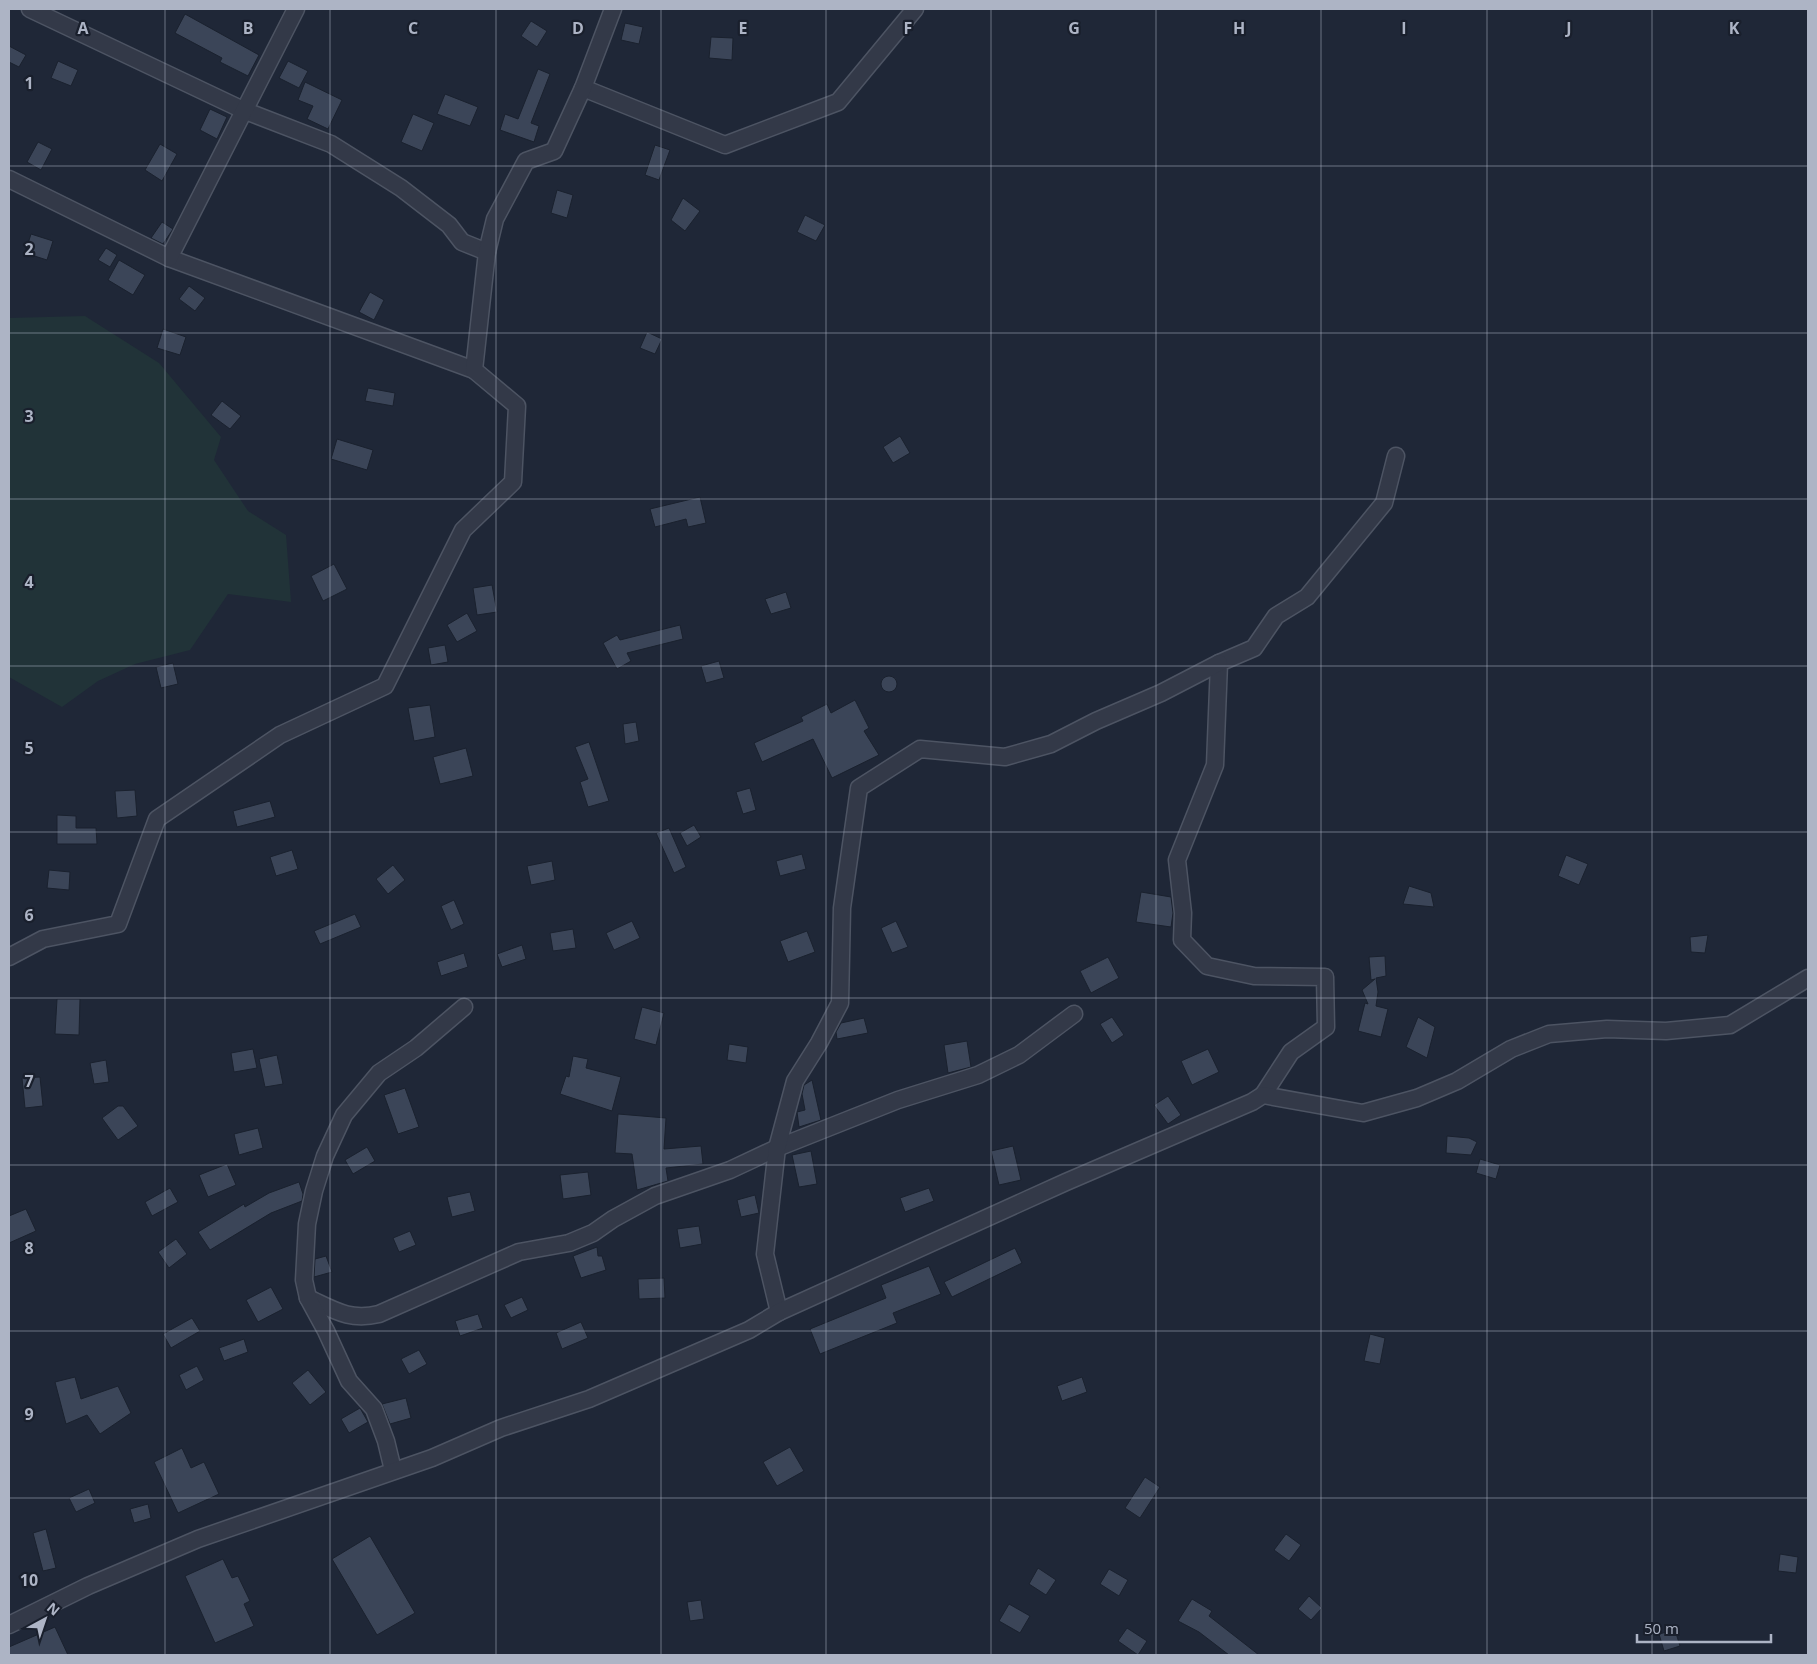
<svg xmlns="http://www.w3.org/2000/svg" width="1817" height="1664" font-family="'Open Sans',sans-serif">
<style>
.green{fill:#213338}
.building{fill:#3b4558;stroke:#1a212e}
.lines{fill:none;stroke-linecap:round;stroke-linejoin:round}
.minor-casing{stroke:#4d5463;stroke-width:19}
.minor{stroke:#333948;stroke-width:16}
.grid{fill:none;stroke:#adb4c5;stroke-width:1;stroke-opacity:0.55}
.grid-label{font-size:16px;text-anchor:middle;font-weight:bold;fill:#adb4c5;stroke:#191f2c;stroke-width:4.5;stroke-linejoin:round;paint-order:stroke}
</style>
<rect width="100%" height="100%" fill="#1f2737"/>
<!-- green -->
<polygon class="green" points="85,316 159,363 221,437 214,460 248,511 286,535 291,602 228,594 190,650 135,664 98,681 62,707 9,677 9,318"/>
<!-- building -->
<g class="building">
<polygon points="185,14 259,55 248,76 220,62 222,58 175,33"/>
<polygon points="531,21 547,31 537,47 521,36"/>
<polygon points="625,23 643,27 639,44 621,40"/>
<polygon points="711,37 733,38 732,60 709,58"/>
<polygon points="9,46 26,55 19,67 9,62"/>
<polygon points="58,61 78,70 71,86 51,78"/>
<polygon points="288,61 308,71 299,88 279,78"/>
<polygon points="538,69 550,74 531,123 539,126 534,142 500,130 505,114 518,119"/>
<polygon points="305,82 342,100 328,129 307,119 313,106 298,100"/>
<polygon points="445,94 478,107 470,126 437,114"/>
<polygon points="210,109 227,117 217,139 200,130"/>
<polygon points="413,114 434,123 422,151 401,142"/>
<polygon points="38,142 52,149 41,170 27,162"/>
<polygon points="160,144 177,154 162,181 145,170"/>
<polygon points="655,145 670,150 659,180 645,175"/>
<polygon points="557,190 573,195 567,218 551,213"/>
<polygon points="683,198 700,211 685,231 671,220"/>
<polygon points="805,215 825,225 816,241 797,232"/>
<polygon points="162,222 173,229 163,244 151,238"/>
<polygon points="31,234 53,241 47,260 25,253"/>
<polygon points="106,248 117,255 110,267 98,260"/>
<polygon points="119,260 145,275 133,295 108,280"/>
<polygon points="189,286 205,298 195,311 179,299"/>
<polygon points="370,292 384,300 374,320 359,312"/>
<polygon points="163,329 186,337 180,355 157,348"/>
<polygon points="647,332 662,339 655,354 640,348"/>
<polygon points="368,388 395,393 393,406 365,401"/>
<polygon points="222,401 241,416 230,429 211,415"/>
<polygon points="900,436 910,453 893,463 883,447"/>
<polygon points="337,439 373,450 367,470 331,459"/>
<polygon points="700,497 706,523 688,527 686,519 655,527 650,509"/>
<polygon points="334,564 347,589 323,601 311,576"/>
<polygon points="492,585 497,612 477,615 473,588"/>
<polygon points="786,592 791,608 771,614 765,599"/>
<polygon points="467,613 477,631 457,642 447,625"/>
<polygon points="680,625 683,639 627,653 631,661 617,669 603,643 617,635 620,640"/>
<polygon points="445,645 448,662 431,665 428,648"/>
<polygon points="719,661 724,678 706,683 701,666"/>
<polygon points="173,663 178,684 161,688 156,667"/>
<circle cx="889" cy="684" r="8"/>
<polygon points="855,700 869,728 864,731 879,755 832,778 813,739 762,762 754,743 803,721 801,717 827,704 831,713"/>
<polygon points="430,705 435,737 414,741 408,708"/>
<polygon points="636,722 639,741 625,744 623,724"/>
<polygon points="589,742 609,801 588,807 580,782 588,779 575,747"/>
<polygon points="466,748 473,776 440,784 433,757"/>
<polygon points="750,788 756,810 743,814 736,792"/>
<polygon points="135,790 137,816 117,818 115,791"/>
<polygon points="270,801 275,817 237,827 233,811"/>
<polygon points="57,815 76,816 76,828 96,828 97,844 57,844"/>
<polygon points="694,825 701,837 687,846 680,833"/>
<polygon points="669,828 686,867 674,873 656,833"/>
<polygon points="292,850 298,869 276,876 270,857"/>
<polygon points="802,854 806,869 780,876 776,861"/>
<polygon points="1566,855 1588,864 1579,885 1558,876"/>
<polygon points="552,861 555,880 531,885 527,866"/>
<polygon points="393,865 405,880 388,894 376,879"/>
<polygon points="49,870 70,872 69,890 47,888"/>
<polygon points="1409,886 1431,893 1434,907 1403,904"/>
<polygon points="1141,892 1171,897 1173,913 1171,927 1136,922"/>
<polygon points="454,900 464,924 451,930 441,906"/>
<polygon points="355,914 361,927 320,944 314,931"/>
<polygon points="632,921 640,938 614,950 606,933"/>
<polygon points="896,921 908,947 892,953 881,928"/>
<polygon points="573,929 576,948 553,951 550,933"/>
<polygon points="807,931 815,952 788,962 780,941"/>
<polygon points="1708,935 1705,953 1691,952 1690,937"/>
<polygon points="522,945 526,959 502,967 497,954"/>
<polygon points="464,953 468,967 441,976 437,962"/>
<polygon points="1385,956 1386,976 1376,978 1378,992 1376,1006 1388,1009 1381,1037 1358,1031 1365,1003 1368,1004 1362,990 1375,979 1371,980 1369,957"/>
<polygon points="1108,957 1119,978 1091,993 1080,971"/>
<polygon points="57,999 80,999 79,1035 55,1034"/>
<polygon points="642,1007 664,1013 656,1045 634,1039"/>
<polygon points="1112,1017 1124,1035 1112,1043 1100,1024"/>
<polygon points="1418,1017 1435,1027 1427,1058 1406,1047"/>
<polygon points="864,1018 868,1033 837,1039 836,1032 841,1023"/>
<polygon points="967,1041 971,1067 948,1073 944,1045"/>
<polygon points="729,1044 748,1047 746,1063 727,1060"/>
<polygon points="253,1049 257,1068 234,1072 231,1053"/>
<polygon points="1208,1049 1219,1072 1192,1085 1181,1061"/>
<polygon points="277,1055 283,1084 265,1087 259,1059"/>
<polygon points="573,1056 588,1059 586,1068 621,1077 612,1111 560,1094 566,1076 569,1077"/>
<polygon points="106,1060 109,1082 94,1084 90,1063"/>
<polygon points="40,1077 43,1106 25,1108 22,1078"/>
<polygon points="812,1080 821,1120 799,1127 797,1112 805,1110 802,1094 804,1085"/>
<polygon points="405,1088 419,1127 398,1134 384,1095"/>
<polygon points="1168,1096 1181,1115 1168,1124 1154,1105"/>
<polygon points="118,1106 123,1106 138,1126 118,1140 102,1118"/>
<polygon points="618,1114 666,1118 664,1149 701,1146 703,1164 666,1168 668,1181 637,1190 632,1154 615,1153"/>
<polygon points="258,1128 263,1148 239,1155 234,1134"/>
<polygon points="1447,1136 1469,1138 1477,1142 1471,1155 1446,1153"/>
<polygon points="1013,1146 1021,1180 999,1185 991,1151"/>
<polygon points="367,1147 375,1161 353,1174 345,1160"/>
<polygon points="811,1151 817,1184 799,1187 792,1155"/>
<polygon points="1480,1159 1500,1165 1496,1179 1476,1173"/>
<polygon points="227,1164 236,1185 208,1197 199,1175"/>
<polygon points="588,1172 591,1195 563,1199 560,1175"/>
<polygon points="299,1182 303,1194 302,1201 271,1213 210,1250 198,1232 244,1204 245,1207 269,1193"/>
<polygon points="170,1188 178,1202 152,1216 145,1202"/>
<polygon points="929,1188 934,1201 905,1212 900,1198"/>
<polygon points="470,1192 475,1211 452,1217 447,1197"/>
<polygon points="755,1195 759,1213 741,1217 737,1200"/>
<polygon points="26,1209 36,1231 9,1243 9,1216"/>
<polygon points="699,1226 702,1244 680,1248 677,1229"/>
<polygon points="410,1231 416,1245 399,1252 393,1238"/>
<polygon points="176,1239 187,1254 169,1268 158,1252"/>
<polygon points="597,1247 598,1256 602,1256 606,1270 581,1278 573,1256"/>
<polygon points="1015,1248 1022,1263 952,1297 944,1282"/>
<polygon points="326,1256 332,1272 314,1277 315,1259"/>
<polygon points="929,1266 941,1294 893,1313 897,1323 820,1354 810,1329 886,1298 881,1285"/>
<polygon points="664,1278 665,1298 639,1299 638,1279"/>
<polygon points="271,1287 283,1309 258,1322 246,1300"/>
<polygon points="522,1297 528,1310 511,1318 504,1305"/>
<polygon points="478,1314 483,1328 460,1336 455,1321"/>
<polygon points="192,1318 200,1331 171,1348 163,1334"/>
<polygon points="581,1322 588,1338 562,1349 556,1333"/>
<polygon points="1370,1334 1385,1338 1380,1364 1364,1361"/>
<polygon points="244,1339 248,1352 224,1361 219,1348"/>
<polygon points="419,1350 427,1364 409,1374 401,1359"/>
<polygon points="197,1366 204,1380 186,1390 179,1375"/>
<polygon points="308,1370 326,1392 310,1405 292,1383"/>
<polygon points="75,1377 81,1399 118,1386 131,1413 100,1434 87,1415 66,1424 55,1382"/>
<polygon points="1082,1377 1087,1392 1062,1401 1057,1386"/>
<polygon points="406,1398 411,1418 390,1424 382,1404"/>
<polygon points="360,1408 368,1422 349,1433 341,1419"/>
<polygon points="790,1447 804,1471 777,1486 763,1462"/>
<polygon points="182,1448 191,1468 204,1462 219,1494 178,1513 154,1462"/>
<polygon points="1145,1477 1160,1487 1140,1518 1125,1508"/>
<polygon points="89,1489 95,1503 76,1512 69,1498"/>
<polygon points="148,1504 151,1518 134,1523 130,1509"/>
<polygon points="46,1529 56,1568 43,1571 33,1533"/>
<polygon points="1286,1534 1301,1545 1289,1561 1274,1550"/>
<polygon points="370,1536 415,1613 377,1635 332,1559"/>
<polygon points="1780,1554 1798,1557 1796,1573 1778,1571"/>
<polygon points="223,1559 232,1578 238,1576 250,1601 244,1604 254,1626 215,1643 185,1576"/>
<polygon points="1038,1568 1056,1580 1046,1595 1029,1584"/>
<polygon points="1109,1569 1128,1580 1119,1596 1100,1584"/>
<polygon points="1309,1596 1322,1608 1311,1620 1298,1609"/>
<polygon points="1192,1599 1212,1611 1209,1616 1259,1655 1229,1655 1199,1632 1178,1621"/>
<polygon points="701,1600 704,1619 690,1621 687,1602"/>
<polygon points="1009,1604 1030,1616 1020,1633 999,1621"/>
<polygon points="55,1627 68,1655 9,1655 9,1647"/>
<polygon points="1127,1628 1147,1641 1138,1655 1118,1641"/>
<polygon points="1675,1630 1680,1646 1664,1651 1659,1634"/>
</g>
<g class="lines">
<!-- minor casing -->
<g class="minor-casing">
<g id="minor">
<polyline points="30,9 243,110 331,144 401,188 449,225 462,242 487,252"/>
<polyline points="583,88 725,145 838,102 915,9"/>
<polyline points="9,179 169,258 474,370"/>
<polyline points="169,258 296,9"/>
<polyline points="9,957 43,939 118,924 157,819 280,735 385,686 463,530 513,482 517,406 474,370 487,252 495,219 526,161 554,151 583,88 613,9"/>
<polyline points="1263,1095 1291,1052 1326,1027 1325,977 1254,976 1207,966 1182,940 1183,913 1177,860 1215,765 1219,663 1254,648 1276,616 1307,597 1384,503 1396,456"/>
<path d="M308,1298C334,1310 349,1321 379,1314L519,1252L569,1243L593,1233L613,1219L655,1196L730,1170L777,1148L898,1100L978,1075L1019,1055L1074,1014"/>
<polyline points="779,1312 765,1254 777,1148 795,1081 819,1043 840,1003 842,908 859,788 920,749 1005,757 1051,744 1096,721 1161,693 1219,663"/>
<polyline points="393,1470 386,1441 374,1409 349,1381 326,1331 308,1298 304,1280 307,1224 314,1191 325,1156 344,1115 379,1073 416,1048 464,1007"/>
<polyline points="9,1625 88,1586 198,1539 432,1458 501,1428 589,1399 749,1330 779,1312 1066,1182 1252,1102 1263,1095 1363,1113 1417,1098 1457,1081 1511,1049 1549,1034 1607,1029 1666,1031 1730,1025 1808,978"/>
</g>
</g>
<!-- minor -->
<use href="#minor" class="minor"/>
</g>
<!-- grid -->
<path class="grid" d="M165,9V1655M330,9V1655M496,9V1655M661,9V1655M826,9V1655M991,9V1655M1156,9V1655M1321,9V1655M1487,9V1655M1652,9V1655M9,166H1808M9,333H1808M9,499H1808M9,666H1808M9,832H1808M9,998H1808M9,1165H1808M9,1331H1808M9,1498H1808"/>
<g class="grid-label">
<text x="83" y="34">A</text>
<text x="248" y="34">B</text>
<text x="413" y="34">C</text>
<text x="578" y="34">D</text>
<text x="743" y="34">E</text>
<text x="908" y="34">F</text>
<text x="1074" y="34">G</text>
<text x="1239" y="34">H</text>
<text x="1404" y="34">I</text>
<text x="1569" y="34">J</text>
<text x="1734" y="34">K</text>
<text x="29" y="89">1</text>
<text x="29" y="255">2</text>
<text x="29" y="422">3</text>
<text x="29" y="588">4</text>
<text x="29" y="754">5</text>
<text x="29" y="921">6</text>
<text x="29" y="1087">7</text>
<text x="29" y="1254">8</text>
<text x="29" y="1420">9</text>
<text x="29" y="1586">10</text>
</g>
<!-- border -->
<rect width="1817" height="1664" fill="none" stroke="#adb4c5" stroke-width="20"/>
<!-- north arrow -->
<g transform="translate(45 1619) rotate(40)" stroke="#191f2c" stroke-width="4" paint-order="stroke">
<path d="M0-4L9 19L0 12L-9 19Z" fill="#adb4c5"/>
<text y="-8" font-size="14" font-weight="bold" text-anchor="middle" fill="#adb4c5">N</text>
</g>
<!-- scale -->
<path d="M1637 1634v8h134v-8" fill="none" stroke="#adb4c5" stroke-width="2.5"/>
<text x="1644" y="1634" font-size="15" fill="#adb4c5" stroke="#191f2c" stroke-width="4" paint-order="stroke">50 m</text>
</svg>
